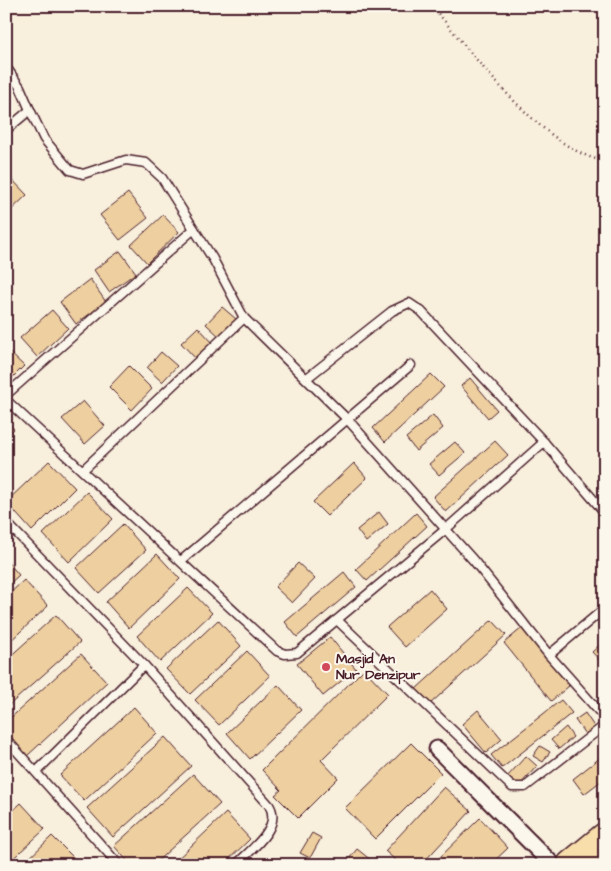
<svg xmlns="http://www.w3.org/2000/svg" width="611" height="871" font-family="'Architects Daughter',sans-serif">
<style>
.building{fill:#edcfa0;stroke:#4a1f2b}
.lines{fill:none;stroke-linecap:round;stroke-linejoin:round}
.lane-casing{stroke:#4a1f2b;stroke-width:11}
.street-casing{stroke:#4a1f2b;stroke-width:19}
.highway-casing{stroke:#4a1f2b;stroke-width:31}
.path{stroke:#4a1f2b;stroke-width:2.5;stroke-dasharray:1 4;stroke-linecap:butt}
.lane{stroke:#fbf7ec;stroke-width:8}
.street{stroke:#fbf7ec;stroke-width:15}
.highway{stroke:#f8deab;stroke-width:28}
.poi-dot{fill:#d1495b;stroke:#fbf7ec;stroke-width:2}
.labels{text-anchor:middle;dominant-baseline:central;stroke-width:4;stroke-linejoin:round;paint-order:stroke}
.poi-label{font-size:14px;font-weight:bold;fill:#4a1f2b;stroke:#fbf7ec;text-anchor:start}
</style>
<rect width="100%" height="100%" fill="#f8efdd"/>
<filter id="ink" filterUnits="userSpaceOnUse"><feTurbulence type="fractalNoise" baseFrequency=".02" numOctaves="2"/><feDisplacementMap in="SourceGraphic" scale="10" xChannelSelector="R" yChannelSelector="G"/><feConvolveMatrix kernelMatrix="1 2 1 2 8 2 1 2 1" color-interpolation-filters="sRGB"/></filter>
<g filter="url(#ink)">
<!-- building -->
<g class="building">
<polygon points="6,173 27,195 7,214 6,213"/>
<polygon points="128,193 148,218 120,240 100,215"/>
<polygon points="163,215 179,232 147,263 131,245"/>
<polygon points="120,251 136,273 109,292 94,270"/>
<polygon points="90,279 106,302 76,324 60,302"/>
<polygon points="222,307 236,319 220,337 206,324"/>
<polygon points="52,310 68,328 37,357 20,338"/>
<polygon points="198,327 213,343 196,359 181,343"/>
<polygon points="8,351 24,366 6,384 6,353"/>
<polygon points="161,352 177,366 162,382 147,368"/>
<polygon points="129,366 152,389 132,410 109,387"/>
<polygon points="431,374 444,387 385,442 373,428"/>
<polygon points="470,378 497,410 488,418 461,386"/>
<polygon points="83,401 105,426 85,444 62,419"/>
<polygon points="433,415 443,428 416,451 406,438"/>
<polygon points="6,421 14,429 6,437"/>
<polygon points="495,441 508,455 446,512 433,497"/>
<polygon points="455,442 465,453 439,475 429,464"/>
<polygon points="49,461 75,488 32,531 6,502"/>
<polygon points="354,463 367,478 327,516 313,502"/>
<polygon points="87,492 113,519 69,562 43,534"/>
<polygon points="379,512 388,524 366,542 357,530"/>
<polygon points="416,513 427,526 367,581 356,569"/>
<polygon points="123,524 146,550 99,593 76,568"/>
<polygon points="157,554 180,579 129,628 106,602"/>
<polygon points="6,560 19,575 6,587"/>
<polygon points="298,563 315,579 292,603 275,587"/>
<polygon points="344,572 356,587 297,637 285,622"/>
<polygon points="24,580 48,606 6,645 6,597"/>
<polygon points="188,588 212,613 160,662 137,636"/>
<polygon points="430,589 447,609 405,647 387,627"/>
<polygon points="56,615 80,642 6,708 6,660"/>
<polygon points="218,620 241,646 190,694 166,669"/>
<polygon points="492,620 506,635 430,704 416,689"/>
<polygon points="522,628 569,686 551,701 504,643"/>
<polygon points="330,637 356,669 323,696 297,664"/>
<polygon points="605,640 605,665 604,665 592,652"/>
<polygon points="247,651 270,676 219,725 195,700"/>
<polygon points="81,654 107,682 27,756 6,733 6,722"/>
<polygon points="364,669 388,694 321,760 338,778 298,818 275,795 281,790 262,770"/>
<polygon points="278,685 301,710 250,759 227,733"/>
<polygon points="561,700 572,713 502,768 491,755"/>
<polygon points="134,707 157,733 84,801 60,775"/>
<polygon points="478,710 502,739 486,753 462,724"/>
<polygon points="585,713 595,728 585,734 575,720"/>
<polygon points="566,727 573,737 559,749 551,740"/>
<polygon points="165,737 191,766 113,837 87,808"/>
<polygon points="411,743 441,773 375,839 345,808"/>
<polygon points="540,746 550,752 543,762 533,756"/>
<polygon points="605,754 605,778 584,794 573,779"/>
<polygon points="526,756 537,766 518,787 507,777"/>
<polygon points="193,774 220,804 153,865 131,865 114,846"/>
<polygon points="444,787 471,811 421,865 401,865 385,851"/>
<polygon points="6,794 13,801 6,808"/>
<polygon points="21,803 45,829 6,865 6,817"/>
<polygon points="226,813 250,839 223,865 171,865"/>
<polygon points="480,818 508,848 490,865 432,865"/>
<polygon points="312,833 321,838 310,858 300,853"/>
<polygon points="52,836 77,861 73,865 22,865"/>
<polygon points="357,849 377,865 344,865"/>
</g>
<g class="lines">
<!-- lane casing -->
<g class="lane-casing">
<g id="lane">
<polyline points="6,67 20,87 30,110"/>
<polyline points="6,130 30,110 44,139 70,170 83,174 126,160 146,163 162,178 194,229"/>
<polyline points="307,378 392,311 409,303 421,311 544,442 605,513"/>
<polyline points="6,395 194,229 213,259 244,318 348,420 474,561 549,655 605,718"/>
<polyline points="6,400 277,651 285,654 297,653 446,529 544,442"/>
<polyline points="83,470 244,318"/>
<path d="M6,522L144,665L269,805C283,827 250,850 236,865"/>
<polyline points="182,560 411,365"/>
<polyline points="337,620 512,787 525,787 605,725"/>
<polyline points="549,655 605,608"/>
<polyline points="6,739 119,865"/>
<polyline points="36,772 144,665"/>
</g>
</g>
<!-- street casing -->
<g class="street-casing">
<polyline id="street" points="437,749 553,865"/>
</g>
<!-- highway casing -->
<g class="highway-casing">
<polyline id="highway" points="571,865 605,837"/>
</g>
<!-- path -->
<path class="path" d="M432,6C471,52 545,152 605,161"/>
<!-- lane -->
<use href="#lane" class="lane"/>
<!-- street -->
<use href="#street" class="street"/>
<!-- highway -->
<use href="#highway" class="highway"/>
</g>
</g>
<!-- markers -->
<circle class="poi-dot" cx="326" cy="667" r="5"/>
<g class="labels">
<!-- poi labels -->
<g class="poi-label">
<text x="336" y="659">Masjid An<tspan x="336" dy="16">Nur Denzipur</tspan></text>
</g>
</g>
<!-- margin -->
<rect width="611" height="871" fill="none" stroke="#fbf7ec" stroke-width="25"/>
<rect x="12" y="12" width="586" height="846" fill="none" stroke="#4a1f2b" stroke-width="2" filter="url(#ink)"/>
</svg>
